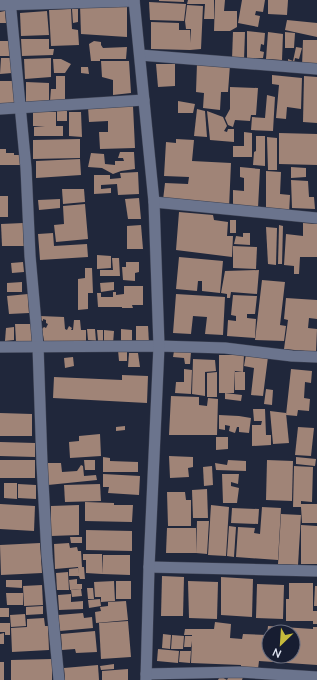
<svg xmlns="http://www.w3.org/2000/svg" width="317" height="680" font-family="'Nunito Sans',sans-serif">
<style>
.building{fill:#a08477;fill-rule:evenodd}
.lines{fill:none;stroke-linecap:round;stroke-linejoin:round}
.minor-casing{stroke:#3e4354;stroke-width:12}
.tertiary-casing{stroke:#3e4354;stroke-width:12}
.minor{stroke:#6b748d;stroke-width:11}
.tertiary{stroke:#6b748d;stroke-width:11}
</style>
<rect width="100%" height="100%" fill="#20273b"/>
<!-- building -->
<g class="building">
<polygon points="159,0 184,0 184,2 159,1"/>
<polygon points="188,0 214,0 214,19 204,19 205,4 187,4"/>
<polygon points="215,0 225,0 224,11 237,11 237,27 230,31 214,31"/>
<polygon points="242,0 265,0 263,12 256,11 255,15 260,16 258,27 238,23"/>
<polygon points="268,0 288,0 287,15 268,14"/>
<polygon points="149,2 186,4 184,21 150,20"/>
<polygon points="80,5 127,5 127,37 81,34"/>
<polygon points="187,5 203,6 201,49 190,50 151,49 151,22 179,23 179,30 190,30 190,43 191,29 186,29 185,21"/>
<polygon points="71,9 72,29 78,30 79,45 51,46 49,10"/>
<polygon points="72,9 78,9 78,22 73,23"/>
<polygon points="5,11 6,23 0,23 0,12"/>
<polygon points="47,11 49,35 21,36 20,13"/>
<polygon points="287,20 317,23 317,37 285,30"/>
<polygon points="247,31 265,33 264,45 261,44 260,51 264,52 263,58 247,58"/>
<polygon points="233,32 245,32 244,60 232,59"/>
<polygon points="268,32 283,34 282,60 266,59"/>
<polygon points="285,32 295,33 294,48 285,48"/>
<polygon points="21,39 49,39 49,49 54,49 53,55 22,56"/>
<polygon points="303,40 317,40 317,66 302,66"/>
<rect x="0" y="41" width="11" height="15"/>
<polygon points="94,41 101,42 101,45 103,48 127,47 126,59 100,59 100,61 91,61 89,44"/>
<polygon points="296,47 302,48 299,59 295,58 294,63 288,61 288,59 293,61"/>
<polygon points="1,58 11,58 12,73 0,74"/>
<polygon points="51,58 51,77 25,79 24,59"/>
<polygon points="53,59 61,59 71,64 65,73 54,73"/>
<polygon points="101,61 129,61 131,93 113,95 113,80 102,77"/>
<polygon points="197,63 230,65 228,92 221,92 220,110 203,108 204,93 196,92"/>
<polygon points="156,64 175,64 175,86 158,87"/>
<polygon points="81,67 88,67 89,74 81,73"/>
<polygon points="272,75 302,78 301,109 287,107 286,119 276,118 279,85 272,84"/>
<polygon points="56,76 65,76 65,102 50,101 51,89 56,89"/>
<polygon points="304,76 317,77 317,123 303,122"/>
<rect x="0" y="81" width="15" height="23"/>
<polygon points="26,82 49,83 49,103 26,102"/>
<polygon points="230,87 258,88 256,115 251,115 250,121 235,120 233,127 228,125 225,118 230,109"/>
<polygon points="267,95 275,97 273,131 251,130 252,117 265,118"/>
<polygon points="178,101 195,104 193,113 178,113"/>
<polygon points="133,106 135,148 100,149 99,132 108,132 108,121 89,122 88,107"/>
<polygon points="197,109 205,111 207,137 194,136"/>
<rect x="57" y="111" width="10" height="10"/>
<polygon points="207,111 223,117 227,126 224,131 227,132 228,129 234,129 234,142 210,140"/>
<polygon points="33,112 56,112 56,126 63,126 63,136 34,136 34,127 45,126 33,126"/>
<polygon points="69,112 81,112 82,137 69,136"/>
<polygon points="244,132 252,133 252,157 233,157 233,146 244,146"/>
<polygon points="279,133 317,134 317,165 279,164"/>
<polygon points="256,136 265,136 265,166 253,165 254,152 256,151"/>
<polygon points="267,137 277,138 277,170 268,170"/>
<polygon points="80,139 80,158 33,159 33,140"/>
<polygon points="176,139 194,140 192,161 231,163 229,208 163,200 165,183 188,184 189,177 164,176 166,142 176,143"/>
<polygon points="0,149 6,149 6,153 14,153 14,155 21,155 21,165 0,165"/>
<polygon points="120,152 134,152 135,169 121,171 113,174 102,168 88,167 91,153 104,154 105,164 115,165 115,161 124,161 123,158 118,158"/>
<polygon points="80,159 81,175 36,178 36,161"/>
<polygon points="240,167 260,169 258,208 233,206 233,190 244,191 244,178 240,177"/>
<polygon points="291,167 306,168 306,177 291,178"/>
<polygon points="266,171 281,172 280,194 290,195 289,214 282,214 282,209 266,208"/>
<polygon points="138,172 139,194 118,195 117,184 101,185 101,189 111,188 111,193 94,194 94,175 110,175 110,179 121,178 120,173"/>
<polygon points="291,180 308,181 309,197 314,197 315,209 292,208"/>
<polygon points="62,189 84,189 85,202 63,204"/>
<rect x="0" y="196" width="8" height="21"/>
<polygon points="139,198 141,219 128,219 125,199"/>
<polygon points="60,199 60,208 39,210 38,200"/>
<polygon points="85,204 88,239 56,242 54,225 64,224 63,206"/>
<polygon points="179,212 213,215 214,220 228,222 227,236 233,236 232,257 176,250"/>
<rect x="230" y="220" width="6" height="13"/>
<polygon points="23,223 24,246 2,246 1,224"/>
<polygon points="303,223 317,224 317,257 300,257 299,274 294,274 294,266 284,265 286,234 303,236"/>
<polygon points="141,225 143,249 127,249 127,226"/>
<polygon points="279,225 283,226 282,264 278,264"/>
<polygon points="266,227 277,228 276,265 268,264"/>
<polygon points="53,233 54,246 87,244 88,257 40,260 38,234"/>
<polygon points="243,233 250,233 250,245 234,244 236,236 243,237"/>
<polygon points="233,246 257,247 256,269 233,268"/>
<polygon points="97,255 111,256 111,268 97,269"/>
<polygon points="179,257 223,261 220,293 202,291 202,281 198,281 197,291 176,289"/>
<polygon points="112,258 119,258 120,276 100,276 100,270 113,270"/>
<polygon points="23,262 24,272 12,273 11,263"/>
<polygon points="126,262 139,262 139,272 135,273 135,281 123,280 122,267 126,267"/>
<polygon points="85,268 92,268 93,293 88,293 88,309 78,310 78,279 85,278"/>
<polygon points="259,270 257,294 231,292 230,298 227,298 227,294 221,293 225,271"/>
<polygon points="262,280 285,282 280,325 286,326 284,341 255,340"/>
<polygon points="22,282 22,292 7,292 7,283"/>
<polygon points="114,282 114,290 101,292 100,283"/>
<polygon points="124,286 143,286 143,305 132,305 133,308 122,308 122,307 98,307 97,293 101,293 101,297 113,297 113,292 116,292 116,295 124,294"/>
<polygon points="28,294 29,313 9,314 7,296"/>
<polygon points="176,294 225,297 223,335 205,334 207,317 193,316 191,334 173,333"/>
<polygon points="233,295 257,296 255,314 247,314 247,318 256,319 255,338 227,336 228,320 236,321 236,316 231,315"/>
<polygon points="286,298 317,300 317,319 309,318 308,328 317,329 316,352 284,349 288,320 284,319"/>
<polygon points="40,316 64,317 65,329 67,330 69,326 72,328 71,330 73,330 74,320 80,320 81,330 86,330 86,341 44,341 42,329 44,327 46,328 48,324 46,323 46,320 43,319 43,321 41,320"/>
<polygon points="15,324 31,324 32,341 16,342"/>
<polygon points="136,326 148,326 149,343 136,343"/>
<polygon points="14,327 14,340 5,341 6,328"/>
<polygon points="87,329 95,329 96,341 88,340"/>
<polygon points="121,329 132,330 132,343 121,343"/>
<polygon points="97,330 103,330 103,341 98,341"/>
<polygon points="104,330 114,331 113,344 104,343"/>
<polygon points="127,349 127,361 119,361 118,350"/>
<polygon points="174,351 191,352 190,364 185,364 184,358 173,357"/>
<polygon points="129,353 138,353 140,367 128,367"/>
<polygon points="246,354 268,357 263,396 251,395 254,368 244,366"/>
<polygon points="219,355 244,355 243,372 235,371 235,369 234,393 219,393"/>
<polygon points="73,357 74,366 65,368 64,358"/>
<polygon points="193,359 215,360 216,371 205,372 205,396 192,394"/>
<polygon points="184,369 192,370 191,394 175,393 176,382 184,382"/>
<polygon points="291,369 312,371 311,383 305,382 304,398 310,399 309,411 298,410 297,416 286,415"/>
<polygon points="217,372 217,397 207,397 207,373"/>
<rect x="235" y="372" width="10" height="18"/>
<polygon points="122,375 148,376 147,403 53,398 54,377 122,380"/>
<polygon points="266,389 273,390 272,405 264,404"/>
<polygon points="225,393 242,395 241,401 225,399"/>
<polygon points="171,396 199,397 199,405 207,406 208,398 218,399 217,435 169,435"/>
<polygon points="253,409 265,409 266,435 271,435 271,445 252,446 252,425 261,425 262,421 254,421"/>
<polygon points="270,411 286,413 289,443 273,444"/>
<polygon points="0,413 32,414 32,436 0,436"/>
<polygon points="219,415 239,416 251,418 249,433 239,432 239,427 237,427 235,433 229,431 230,426 225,425 225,430 219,429"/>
<polygon points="125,426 125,430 116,431 116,427"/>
<polygon points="298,427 314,428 311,456 295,455"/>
<polygon points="100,434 101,456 70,458 69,442 79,441 79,436"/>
<polygon points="216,437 228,437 228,449 216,450"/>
<polygon points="0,442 35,443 35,457 0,456"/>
<polygon points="169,456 193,457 193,467 188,468 189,477 170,478"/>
<polygon points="103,457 110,458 110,461 138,462 138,472 103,472"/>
<polygon points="296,457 316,459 315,466 296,464"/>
<rect x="0" y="460" width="35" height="18"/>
<polygon points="84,460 95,460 95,470 85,470"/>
<polygon points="228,460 246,461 246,471 216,470 215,463 227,465"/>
<polygon points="267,460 293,461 292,501 266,500"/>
<polygon points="48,463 61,463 62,472 77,471 81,465 83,466 84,476 96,475 97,480 48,485"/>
<polygon points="212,466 213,485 204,486 203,467"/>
<polygon points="294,466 313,467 312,502 301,501 301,504 317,504 317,523 302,523 301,507 293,507"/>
<polygon points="103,474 140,476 139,495 108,493 109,487 103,487"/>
<polygon points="222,474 239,474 238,484 231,482 231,486 239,488 237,503 223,503"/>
<polygon points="4,483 17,483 17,499 4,498"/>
<polygon points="18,484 36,485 36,499 18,498"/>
<polygon points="100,484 101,501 65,502 64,485"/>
<polygon points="207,489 208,518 193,518 192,490"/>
<polygon points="167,492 185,492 186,500 191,500 191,526 168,526"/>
<polygon points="85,502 114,503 114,505 133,505 132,522 85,521"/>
<polygon points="0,504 35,506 34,531 0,529"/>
<polygon points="79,505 79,535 51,536 51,506"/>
<polygon points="211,505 229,507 226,556 208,555"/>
<polygon points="262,507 281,508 278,560 236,557 238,527 255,528 254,533 260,534"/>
<polygon points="232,508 259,509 258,524 231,523"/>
<polygon points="281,514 301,515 298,565 278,564"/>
<polygon points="197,521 209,521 207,554 196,553"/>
<polygon points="301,525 317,526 317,564 301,564"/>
<polygon points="229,526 236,527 234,557 227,556"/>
<polygon points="167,528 196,528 196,553 166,553"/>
<polygon points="86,530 132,531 132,551 86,550"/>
<polygon points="70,537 82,537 82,543 71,543"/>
<polygon points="40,543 42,573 1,575 0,545"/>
<polygon points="69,543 70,548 77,547 78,551 81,551 82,567 84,567 85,579 80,579 79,576 69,576 69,569 78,568 79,574 78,567 55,569 54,544"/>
<polygon points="83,554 102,554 102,574 86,573 86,560 83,560"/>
<polygon points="103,555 130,555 130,575 102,574"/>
<polygon points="68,572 69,590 57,590 56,573"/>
<polygon points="162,576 184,577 183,616 161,616"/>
<polygon points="221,577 253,579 252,617 221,615"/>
<polygon points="77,579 77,584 82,584 82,589 70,590 69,580"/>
<polygon points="6,580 22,580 22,588 6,587"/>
<polygon points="114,581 115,601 101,602 101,597 95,597 94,582"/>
<rect x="116" y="581" width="15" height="18"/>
<polygon points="188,581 218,582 217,619 189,618"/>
<polygon points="289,583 313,583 313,611 317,611 317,624 313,624 313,621 286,621 286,599 289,599"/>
<polygon points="257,584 284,585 283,619 256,618"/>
<polygon points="42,585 43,605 24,606 23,586"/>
<polygon points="315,586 317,586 317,606 314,606"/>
<polygon points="87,588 93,588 94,599 88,599"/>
<polygon points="81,589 82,596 72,597 71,590"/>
<polygon points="6,593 23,593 23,605 7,605"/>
<polygon points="71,594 71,602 83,601 83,609 59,610 58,595"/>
<polygon points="100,599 101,606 89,608 88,600"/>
<polygon points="126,601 128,620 96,623 95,612 101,611 100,607 108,606 108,602"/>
<polygon points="43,606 43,614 26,615 26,607"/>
<rect x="0" y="608" width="9" height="9"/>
<polygon points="83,613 84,618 92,617 93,628 60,631 58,615"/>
<polygon points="25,614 26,626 11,627 10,615"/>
<polygon points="44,618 45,626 48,626 49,650 12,652 11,628 27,627 27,619"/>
<polygon points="128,621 131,657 101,659 99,623"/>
<path d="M215,622L231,624L230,638L242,639L243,634L267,635L268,626L313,629V627H317V665L259,661L258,669L241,667V665L191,663L192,641L191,647H184L185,636H192V635H184L185,629H214ZM269,632H293V656H269Z"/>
<polygon points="0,623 10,623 10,635 5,635 5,632 0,632"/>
<polygon points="95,631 97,652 76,653 75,649 62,650 61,634"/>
<polygon points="4,633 4,644 0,644 0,634"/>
<polygon points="163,634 171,635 170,649 162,648"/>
<polygon points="172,635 184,636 183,649 171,649"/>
<polygon points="158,649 179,651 178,663 157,661"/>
<polygon points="180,651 191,651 190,663 179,662"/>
<polygon points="52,659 52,680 11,680 11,660"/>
<rect x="0" y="662" width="4" height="18"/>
<polygon points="114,664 114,669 101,670 100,666"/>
<polygon points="98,665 99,680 65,680 64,668"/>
<polygon points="128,669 128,680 102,680 102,671"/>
<polygon points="220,676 227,680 228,678 243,677 242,680 218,680"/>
</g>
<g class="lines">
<!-- minor casing -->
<g class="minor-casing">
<g id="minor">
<polyline points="10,0 26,168 30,256 38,346 42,464 47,556 59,680"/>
<polyline points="0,5 134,1"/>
<polyline points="140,55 317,69"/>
<polyline points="0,109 144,100"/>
<polyline points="154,202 317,218"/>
<polyline points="0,347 159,346 225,348 292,356 317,357"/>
<polyline points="149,567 317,571"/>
<polyline points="146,674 239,672 317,677"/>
</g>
</g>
<!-- tertiary casing -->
<g class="tertiary-casing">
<polyline id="tertiary" points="134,0 154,202 159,346 149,567 146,680"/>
</g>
<!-- minor -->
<use href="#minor" class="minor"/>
<!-- tertiary -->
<use href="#tertiary" class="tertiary"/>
</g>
<!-- north arrow -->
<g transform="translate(281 644) rotate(205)"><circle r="19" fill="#171d31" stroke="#686d7f"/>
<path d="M0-3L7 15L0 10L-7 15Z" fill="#c7bb3c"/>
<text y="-6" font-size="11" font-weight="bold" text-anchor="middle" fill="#e1e6f4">N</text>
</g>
</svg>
